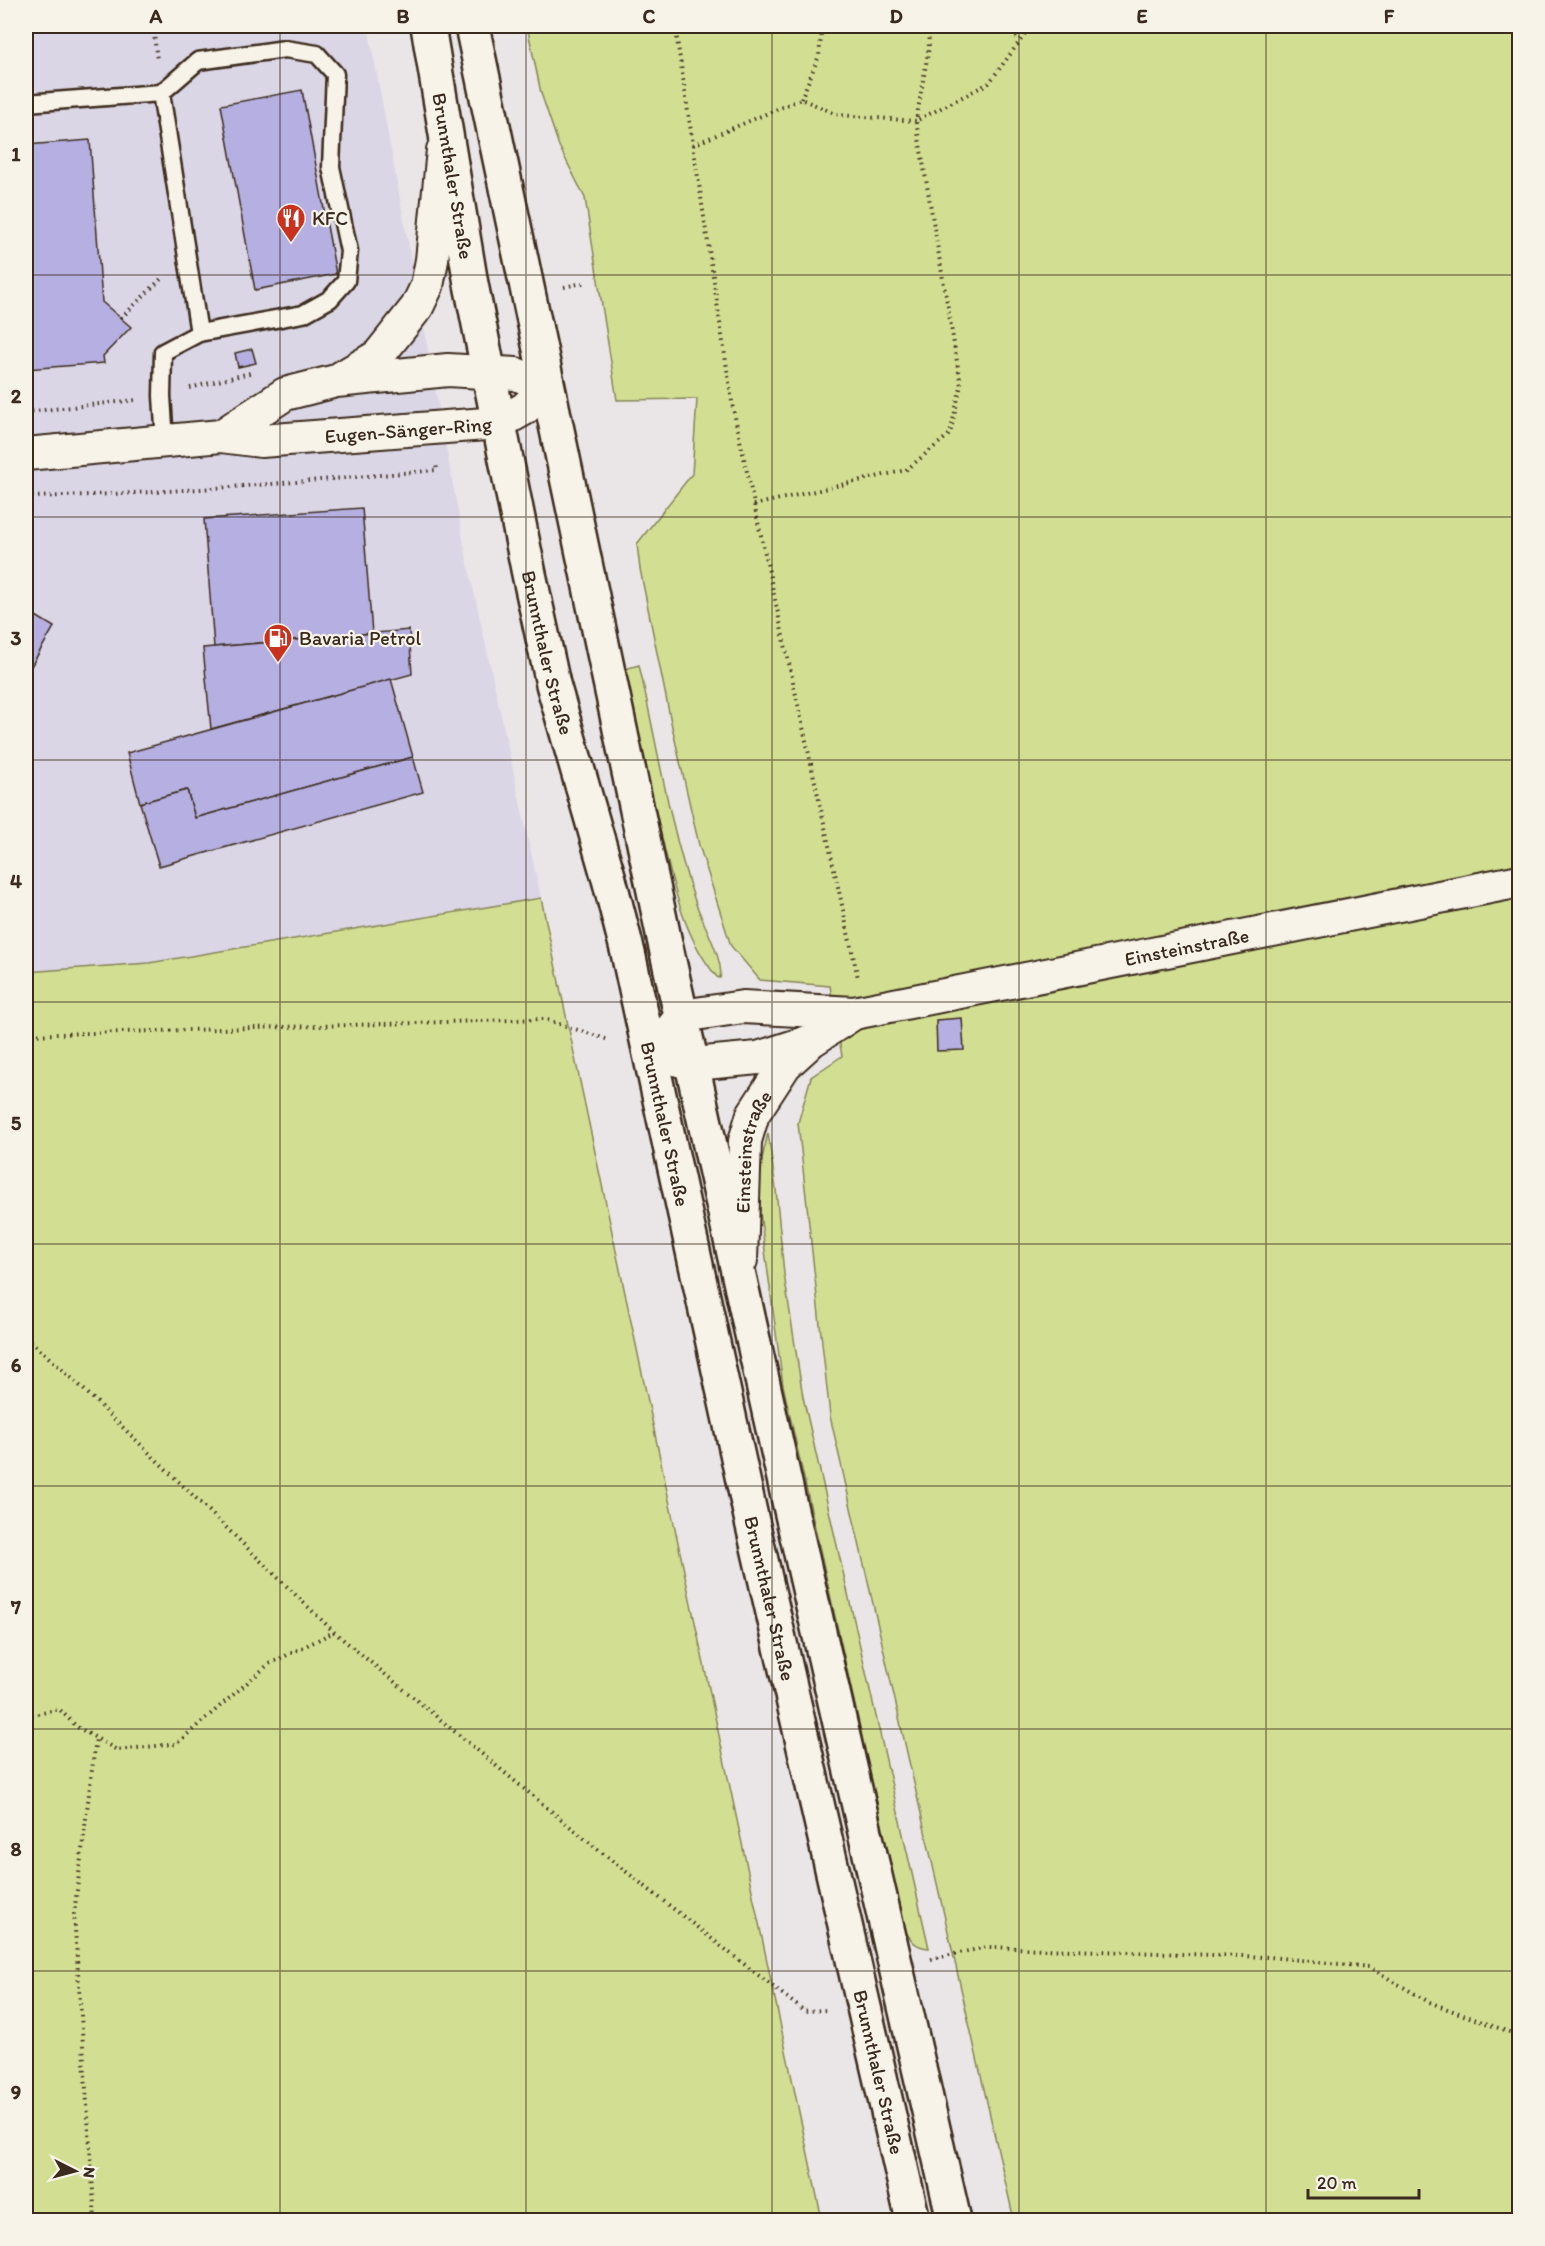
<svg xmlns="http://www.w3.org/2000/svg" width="1545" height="2246" font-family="Itim,sans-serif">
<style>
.built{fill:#dad6e5}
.green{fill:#d2df93;stroke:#868458;stroke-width:1.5}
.building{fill:#b5b0e1;stroke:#3b2a1e;stroke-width:1.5}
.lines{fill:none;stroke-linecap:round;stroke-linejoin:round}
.service-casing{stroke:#3b2a1e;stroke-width:21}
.minor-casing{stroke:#3b2a1e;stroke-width:36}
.secondary-casing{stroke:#3b2a1e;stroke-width:38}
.path{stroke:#3b2a1e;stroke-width:4;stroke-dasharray:1.5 4.5;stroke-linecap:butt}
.service{stroke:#f7f3e8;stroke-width:16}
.minor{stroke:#f7f3e8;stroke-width:32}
.secondary{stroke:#f7f3e8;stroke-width:33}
.grid{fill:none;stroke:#3b2a1e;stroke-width:1.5;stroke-opacity:0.55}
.labels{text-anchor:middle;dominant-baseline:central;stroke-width:4.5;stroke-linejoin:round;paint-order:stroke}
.street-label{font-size:20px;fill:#3b2a1e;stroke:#f7f3e8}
.poi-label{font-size:20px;fill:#3b2a1e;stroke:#f7f3e8;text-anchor:start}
.neatline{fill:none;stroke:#3b2a1e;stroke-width:2}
.grid-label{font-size:20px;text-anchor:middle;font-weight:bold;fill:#3b2a1e}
</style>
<rect width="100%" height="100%" fill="#eae6e7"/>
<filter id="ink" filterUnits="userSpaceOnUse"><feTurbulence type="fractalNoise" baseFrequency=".0167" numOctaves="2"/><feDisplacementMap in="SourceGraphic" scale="12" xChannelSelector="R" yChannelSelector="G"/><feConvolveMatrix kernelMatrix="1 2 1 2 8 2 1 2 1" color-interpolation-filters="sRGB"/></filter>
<g filter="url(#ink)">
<!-- built -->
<polygon class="built" points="26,26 368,26 466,555 541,898 149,963 26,972"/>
<!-- green -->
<g class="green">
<polygon points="527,26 1519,26 1519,2220 1014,2220 830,1416 798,1123 811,1077 842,1056 830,986 760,980 731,946 699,845 671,722 640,569 637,544 692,474 697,399 617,400 585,198 559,146 541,93"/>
<path d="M639,665C657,743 669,825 695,901C700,918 725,961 720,978L717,977C681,934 672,878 659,825C647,773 636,721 625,669Z"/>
<polygon points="541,898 822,2220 26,2220 26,972 149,963"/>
<path d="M768,1133L776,1189L784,1274L803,1397L929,1948C916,1947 912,1942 906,1932L783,1385L760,1213L759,1183L762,1159Z"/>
</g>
<!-- building -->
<g class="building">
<polygon points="302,90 336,274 255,290 221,105"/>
<polygon points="90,140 102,302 131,327 103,356 104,363 26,369 26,145"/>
<polygon points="252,349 256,363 238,367 235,353"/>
<polygon points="362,508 372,633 214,647 204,519"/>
<polygon points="26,610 54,627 26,675"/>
<polygon points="409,630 412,674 211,729 203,648"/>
<polygon points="391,679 413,757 195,818 187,790 140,803 127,753"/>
<polygon points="413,757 423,792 159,866 140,803 187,790 195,818"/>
<polygon points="962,1018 964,1050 937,1051 936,1020"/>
</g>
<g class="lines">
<!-- service casing -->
<g class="service-casing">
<g id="service">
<polyline points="161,93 199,333"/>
<polyline points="26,103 161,93 198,61 285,49 317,54 335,74 331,167 349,251 346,281 330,299 303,314 199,333 163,352 162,396 165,442"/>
</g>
</g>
<!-- minor casing -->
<g class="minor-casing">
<g id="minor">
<polyline points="342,377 378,356 417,307 427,286 432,260 443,150"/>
<path id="s1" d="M26,454L221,436L261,441L499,423L524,409L548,387L516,374L448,370L336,381L285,394L221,436"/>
<path id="s2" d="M854,1013L811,1041L758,1058L694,1064L651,1053L682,1016L743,1007L854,1013L1520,881"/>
<path id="s3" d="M741,1260L745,1141L753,1114L785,1065L807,1045"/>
</g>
</g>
<!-- secondary casing -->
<g class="secondary-casing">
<g id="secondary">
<path id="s4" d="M428,26L471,284L529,574L553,684L609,879L628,953L751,1517L913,2220"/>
<polyline points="472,26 665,943 791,1510 954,2220"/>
</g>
</g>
<!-- path -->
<g class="path">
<polyline points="153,26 157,60"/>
<polyline points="675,26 733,408 858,978"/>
<polyline points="1001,26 1020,39"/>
<polyline points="801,99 819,56 822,26"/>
<polyline points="693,145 801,99 839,115 916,121 929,47 928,26"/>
<polyline points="564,287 587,282"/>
<polyline points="121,318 162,278"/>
<polyline points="190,388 250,373"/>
<polyline points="26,412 136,400"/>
<path d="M26,497C163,494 300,482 437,470L436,463"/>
<polyline points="754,505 906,470 950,434 961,385 916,121 989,83 1031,26"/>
<polyline points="26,1035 544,1019 609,1040"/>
<polyline points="26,1337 77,1383 334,1632 596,1848 804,2011 828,2010"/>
<polyline points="26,1717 59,1709 77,1727 117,1750 176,1744 269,1664 334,1632"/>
<polyline points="931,1959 987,1947 1270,1957 1369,1967 1429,2002 1520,2036"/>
<polyline points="95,2220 74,1914 96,1738"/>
</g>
<!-- service -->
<use href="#service" class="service"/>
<!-- minor -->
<use href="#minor" class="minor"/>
<!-- secondary -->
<use href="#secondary" class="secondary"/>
</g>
</g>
<!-- grid -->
<path class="grid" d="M280,26V2220M526,26V2220M772,26V2220M1019,26V2220M1266,26V2220M26,275H1520M26,517H1520M26,760H1520M26,1002H1520M26,1244H1520M26,1486H1520M26,1729H1520M26,1971H1520"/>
<!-- icons -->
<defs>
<g id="restaurant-pin" transform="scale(1.5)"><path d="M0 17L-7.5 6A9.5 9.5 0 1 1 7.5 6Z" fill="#c8321e" stroke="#f7f3e8"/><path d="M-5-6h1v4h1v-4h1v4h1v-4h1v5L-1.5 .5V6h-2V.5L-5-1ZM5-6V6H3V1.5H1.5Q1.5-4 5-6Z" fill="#fff"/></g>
<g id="fuel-pin" transform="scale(1.5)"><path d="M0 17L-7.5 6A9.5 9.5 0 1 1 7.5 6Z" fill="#c8321e" stroke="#f7f3e8"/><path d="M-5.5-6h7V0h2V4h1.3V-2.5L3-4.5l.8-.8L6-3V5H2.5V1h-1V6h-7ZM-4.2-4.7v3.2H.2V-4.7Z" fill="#fff"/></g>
</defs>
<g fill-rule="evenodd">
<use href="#restaurant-pin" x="291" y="218"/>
<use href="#fuel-pin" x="278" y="638"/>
</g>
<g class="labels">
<!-- street labels -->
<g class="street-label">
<text stroke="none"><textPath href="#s4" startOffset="152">Brunnthaler Straße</textPath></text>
<text stroke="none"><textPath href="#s1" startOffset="384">Eugen-Sänger-Ring</textPath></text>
<text stroke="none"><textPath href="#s4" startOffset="638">Brunnthaler Straße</textPath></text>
<text stroke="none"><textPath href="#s2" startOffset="776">Einsteinstraße</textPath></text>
<text stroke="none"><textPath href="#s4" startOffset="1124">Brunnthaler Straße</textPath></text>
<text stroke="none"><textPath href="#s3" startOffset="110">Einsteinstraße</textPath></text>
<text stroke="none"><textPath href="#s4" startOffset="1610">Brunnthaler Straße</textPath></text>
<text stroke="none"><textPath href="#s4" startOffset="2096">Brunnthaler Straße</textPath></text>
</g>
<!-- poi labels -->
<g class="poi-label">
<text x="312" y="218">KFC</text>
<text x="299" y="638">Bavaria Petrol</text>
</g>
</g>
<!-- margin -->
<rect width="1545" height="2246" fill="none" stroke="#f7f3e8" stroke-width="66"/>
<!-- north arrow -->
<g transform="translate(75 2171) rotate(96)" stroke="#f7f3e8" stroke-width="4.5" paint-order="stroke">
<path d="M0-4.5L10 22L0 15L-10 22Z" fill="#3b2a1e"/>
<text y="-9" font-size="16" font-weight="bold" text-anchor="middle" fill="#3b2a1e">N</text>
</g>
<!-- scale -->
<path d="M1308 2189v9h111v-9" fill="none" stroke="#3b2a1e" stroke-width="3"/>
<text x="1317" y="2189" font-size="18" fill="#3b2a1e" stroke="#f7f3e8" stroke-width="4.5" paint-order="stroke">20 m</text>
<rect x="33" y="33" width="1479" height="2180" class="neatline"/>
<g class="grid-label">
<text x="156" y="23">A</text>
<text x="403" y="23">B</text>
<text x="649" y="23">C</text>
<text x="896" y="23">D</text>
<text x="1142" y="23">E</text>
<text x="1389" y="23">F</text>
<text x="16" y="161">1</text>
<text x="16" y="403">2</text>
<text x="16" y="645">3</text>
<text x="16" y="888">4</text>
<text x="16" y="1130">5</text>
<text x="16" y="1372">6</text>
<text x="16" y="1614">7</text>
<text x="16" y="1856">8</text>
<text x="16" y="2099">9</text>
</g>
</svg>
